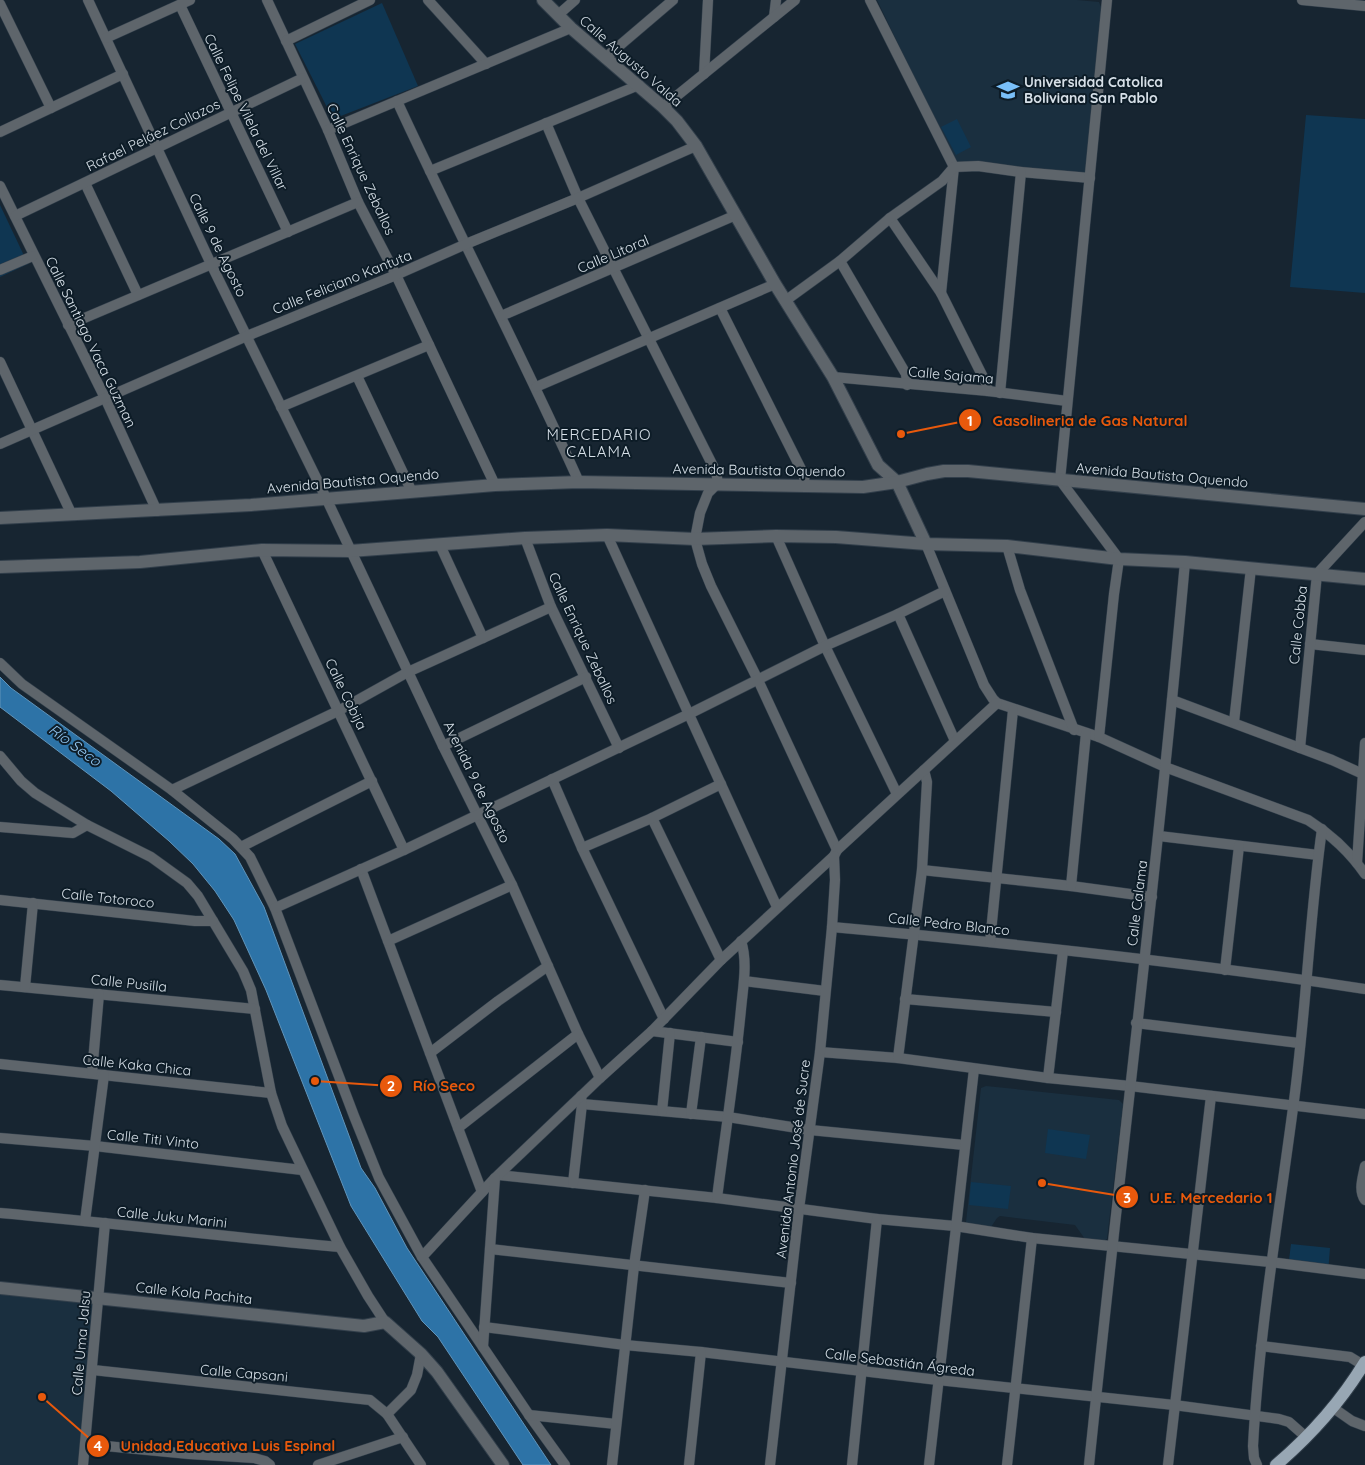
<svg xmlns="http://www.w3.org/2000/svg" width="1365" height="1465" font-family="Quicksand,sans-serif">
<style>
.built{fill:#1a2f3f}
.green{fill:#0f3652}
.water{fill:#2d73a7;stroke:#6094ba}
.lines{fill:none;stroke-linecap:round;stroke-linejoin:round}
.minor-casing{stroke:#323f4b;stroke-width:11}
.tertiary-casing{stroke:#323f4b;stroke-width:14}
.primary-casing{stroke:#323f4b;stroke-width:14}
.minor{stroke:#5e656b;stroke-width:10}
.tertiary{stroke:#5e656b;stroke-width:12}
.primary{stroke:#98a7b4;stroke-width:12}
.labels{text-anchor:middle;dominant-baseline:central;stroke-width:4;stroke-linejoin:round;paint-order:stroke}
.street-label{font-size:14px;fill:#d7e0e8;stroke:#0d1c27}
.poi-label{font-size:14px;font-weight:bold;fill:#d7e0e8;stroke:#0d1c27;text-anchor:start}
.neighbourhood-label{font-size:15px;letter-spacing:1px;fill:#d7e0e8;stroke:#0d1c27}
.water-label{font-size:15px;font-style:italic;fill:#90c4ef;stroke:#0d1c27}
.leader{fill:none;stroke:#e8590c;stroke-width:2}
.callout-dot{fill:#e8590c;stroke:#0d1c27;stroke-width:2}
.mark-label{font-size:15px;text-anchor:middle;font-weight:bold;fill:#fff}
.callout-label{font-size:15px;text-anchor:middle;font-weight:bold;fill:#e8590c;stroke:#0d1c27;stroke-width:4;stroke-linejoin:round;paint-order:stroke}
</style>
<rect width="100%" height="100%" fill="#172531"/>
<!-- built -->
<g class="built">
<polygon points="877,0 1077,0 1099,2 1103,12 1087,178 957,167"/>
<polygon points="986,1086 1119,1100 1123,1104 1107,1239 1103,1241 1085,1239 1075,1225 1000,1216 997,1218 991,1227 969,1226 966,1222 981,1088"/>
<polygon points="0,1293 94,1303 78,1465 0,1465"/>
</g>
<!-- green -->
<g class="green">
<polygon points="382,3 418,86 333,119 295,44"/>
<polygon points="1306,115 1365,119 1365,293 1290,287"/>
<polygon points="957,119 971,147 956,155 941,127"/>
<polygon points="0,205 28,264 0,277"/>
<polygon points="1048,1129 1090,1135 1086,1159 1045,1153"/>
<polygon points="971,1182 1011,1186 1008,1209 969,1205"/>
<polygon points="1291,1244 1330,1248 1328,1273 1288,1268"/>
</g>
<!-- water -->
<polygon class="water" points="0,677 11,688 219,839 235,854 264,907 361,1168 375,1188 407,1248 551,1465 523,1465 438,1337 422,1321 351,1206 266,990 234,920 215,891 193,864 169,841 111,791 0,707"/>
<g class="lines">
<!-- minor casing -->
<g class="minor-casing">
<g id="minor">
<polyline points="88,0 211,264 327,500 443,746 512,885 578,1034 600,1078"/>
<polyline points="267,0 328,130 358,202 396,275 495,485"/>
<polyline points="428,0 486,64"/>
<polyline points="870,0 954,167 941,293"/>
<polyline points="1302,0 1365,6"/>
<polyline points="0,4 51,108"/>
<polyline points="180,5 288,232"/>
<polyline points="558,15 575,0"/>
<polyline points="774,17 776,0"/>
<polyline points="106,38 190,0"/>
<polyline points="286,41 370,0"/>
<polyline points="605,58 673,0"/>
<polyline points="704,74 708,0"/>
<path d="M397,101C456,229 521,353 579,482"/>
<polyline points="663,107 795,0"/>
<polyline points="546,123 578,198 716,472 718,483 708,493 700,513 695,539 702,564 711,586 758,680 837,850"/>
<polyline points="328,130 571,28"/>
<polyline points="0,132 123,74"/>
<polyline points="430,171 639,85"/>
<polyline points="85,183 138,295"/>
<polyline points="0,186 105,398 157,511"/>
<polyline points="15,216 303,78"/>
<polyline points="890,218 941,293 987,385 988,391"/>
<polyline points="840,261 906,374 907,385"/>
<polyline points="0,270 33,256"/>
<polyline points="785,301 840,261 890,218 942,181 954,167 978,166 1021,172 1090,178"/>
<polyline points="720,308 804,475 805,486"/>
<polyline points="501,316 736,215"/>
<polyline points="68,325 358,202"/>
<polyline points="0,362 72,515"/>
<polyline points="357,376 412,492"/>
<polyline points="833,377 988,391 1067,401"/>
<polyline points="536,387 775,284"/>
<polyline points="1000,393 1021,172"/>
<polyline points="281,407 429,345"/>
<polyline points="0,444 247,336 396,275 466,244 578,198 696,146"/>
<polyline points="607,535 777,907"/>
<polyline points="776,536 825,646 897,794"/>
<polyline points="525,538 551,607 619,748"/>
<path d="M926,544L984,685L993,699L997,703L1099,737L1165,767L1308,820C1330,834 1350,852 1365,874"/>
<polyline points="440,545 483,638"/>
<polyline points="1007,546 1020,590 1074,730"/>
<polyline points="262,550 404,850"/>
<polyline points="898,614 955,741"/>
<polyline points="1310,644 1365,650"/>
<polyline points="0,663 22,684 172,790 233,839 250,857 275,908 354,1116 379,1178 422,1257 529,1415 565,1465"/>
<polyline points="1172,700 1332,760 1365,775"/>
<polyline points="1234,722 1251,568"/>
<polyline points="1099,737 1114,594 1119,559 1060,480 1107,0"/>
<polyline points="443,746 586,677"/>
<polyline points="1300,748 1317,574 1365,522"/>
<polyline points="0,756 21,781 35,793 87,825 151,857 187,883 198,896 243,971 251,990 271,1093 282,1126 340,1247 368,1296 385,1322"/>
<polyline points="552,779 582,848 664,1019"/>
<polyline points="172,790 338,711 408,672 551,607"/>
<polyline points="652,818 721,960"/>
<polyline points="0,827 73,833 87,825"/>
<polyline points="1159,836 1318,855"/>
<polyline points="241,847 372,781"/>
<polyline points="582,848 652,818 721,784"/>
<polyline points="1357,863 1365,743"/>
<polyline points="361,869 482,1192"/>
<polyline points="922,870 1071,886 1152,897"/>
<polyline points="1071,886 1086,733"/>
<polyline points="0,900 195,921 213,921"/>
<polyline points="275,908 404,850 689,714 825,646 898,614 945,591"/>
<path d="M832,927C1010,943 1188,962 1365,989"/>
<polyline points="388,941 512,885"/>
<polyline points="990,942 1013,710"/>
<polyline points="1225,970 1239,846"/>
<polyline points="744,981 825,991"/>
<polyline points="0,985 255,1009"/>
<polyline points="25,987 33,903"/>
<polyline points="905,999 1056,1012"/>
<polyline points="1136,1023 1299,1043"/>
<polyline points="652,1031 738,1042"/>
<polyline points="820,1052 898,1058 1048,1078 1130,1086 1365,1114"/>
<polyline points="430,1053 498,1001 548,966"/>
<polyline points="898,1058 922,870 927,782 924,770"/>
<polyline points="0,1064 271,1093"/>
<polyline points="92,1073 99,994"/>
<polyline points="1048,1078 1063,951"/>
<polyline points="581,1096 582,1104 728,1117 810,1130 964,1145"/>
<polyline points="662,1111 670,1033"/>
<polyline points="691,1114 701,1037"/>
<polyline points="458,1128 578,1034"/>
<polyline points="0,1138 95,1146 302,1170"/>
<path d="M1365,1166C1363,1177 1358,1190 1365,1200"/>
<polyline points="499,1175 717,1198 877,1219 955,1226 1032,1238 1270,1262 1365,1274"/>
<polyline points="573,1183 582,1104"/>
<path d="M717,1198C725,1135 735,1072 741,1009C743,987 748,962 741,941"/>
<path d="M0,1213C113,1223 227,1237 340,1247"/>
<polyline points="85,1221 104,1075"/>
<polyline points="490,1249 791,1283"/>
<polyline points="422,1257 495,1178 600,1078 652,1031 721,960 834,856 837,850 997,703"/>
<polyline points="484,1327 625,1345 701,1352 938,1380 1174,1405 1279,1419 1289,1422 1306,1437"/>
<polyline points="1261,1346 1350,1357 1363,1365"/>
<polyline points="483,1347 495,1178"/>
<polyline points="93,1370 370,1400 387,1414 421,1465"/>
<polyline points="1332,1407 1352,1421 1365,1426"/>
<polyline points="387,1414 411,1390 417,1375 421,1354"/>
<polyline points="529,1415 616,1424"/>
<polyline points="85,1444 189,1454 254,1458 265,1461 270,1465"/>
<polyline points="83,1465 105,1223"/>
<polyline points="318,1465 403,1437"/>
<polyline points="612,1465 634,1266 645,1190"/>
<polyline points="689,1465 701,1352"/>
<polyline points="770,1465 799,1209 820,1052 832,927 835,880 834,856"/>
<polyline points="852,1465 877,1219"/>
<polyline points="929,1465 974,1069"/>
<polyline points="1007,1465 1032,1238"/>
<path d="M1089,1465C1120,1164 1158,864 1185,562"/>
<polyline points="1168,1465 1211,1096"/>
<path d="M1257,1465L1254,1458L1253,1446C1259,1333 1278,1221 1293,1108C1306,1015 1309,921 1322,829"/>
</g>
</g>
<!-- tertiary casing -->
<g class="tertiary-casing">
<g id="tertiary">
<polyline points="543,0 571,28 663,107 677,121 696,146 775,284 833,377 878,465 897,482 926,544"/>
<polyline points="0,518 251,505 495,485 579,482 863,487 897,482 927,474 944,471 968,471 1365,509"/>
<polyline points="0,567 140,562 262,550 350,551 525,538 607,535 695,539 776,536 836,537 926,544 1007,546 1119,559 1185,562 1365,579"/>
<polyline points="0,1288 364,1326 385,1322 421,1354 437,1372 503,1465"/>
</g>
</g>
<!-- primary casing -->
<g class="primary-casing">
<path id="primary" d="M1276,1465C1310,1436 1342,1400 1365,1362"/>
</g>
<!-- minor -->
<use href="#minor" class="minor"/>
<!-- tertiary -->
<use href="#tertiary" class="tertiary"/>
<!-- primary -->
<use href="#primary" class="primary"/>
</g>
<!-- icons -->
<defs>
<g id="university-bare" transform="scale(1.725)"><path d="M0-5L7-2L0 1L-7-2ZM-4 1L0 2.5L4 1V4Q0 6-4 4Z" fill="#79bff8" stroke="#0d1c27" stroke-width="2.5" paint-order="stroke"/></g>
</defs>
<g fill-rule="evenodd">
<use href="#university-bare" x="1008" y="90"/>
</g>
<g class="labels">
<!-- street labels -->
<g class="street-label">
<text transform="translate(631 61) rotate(41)">Calle Augusto Valda</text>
<text transform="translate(246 112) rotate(64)">Calle Felipe Vilela del Villar</text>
<text transform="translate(153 135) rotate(-26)">Rafael Peláez Collazos</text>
<text transform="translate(361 169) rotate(65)">Calle Enrique Zeballos</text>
<text transform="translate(218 245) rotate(64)">Calle 9 de Agosto</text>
<text transform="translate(613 254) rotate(-23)">Calle Litoral</text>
<text transform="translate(342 282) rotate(-22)">Calle Feliciano Kantuta</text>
<text transform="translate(91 342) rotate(64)">Calle Santiago Vaca Guzman</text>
<text transform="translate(951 375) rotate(5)">Calle Sajama</text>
<text transform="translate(759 470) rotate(1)">Avenida Bautista Oquendo</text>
<text transform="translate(1162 475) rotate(5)">Avenida Bautista Oquendo</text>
<text transform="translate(353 481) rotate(-5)">Avenida Bautista Oquendo</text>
<text transform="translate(1298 625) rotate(-84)">Calle Cobba</text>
<text transform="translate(583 638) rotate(65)">Calle Enrique Zeballos</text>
<text transform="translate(346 694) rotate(64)">Calle Cobija</text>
<text transform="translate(477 782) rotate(64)">Avenida 9 de Agosto</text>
<text transform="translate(108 898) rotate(6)">Calle Totoroco</text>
<text transform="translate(1137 903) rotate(-83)">Calle Calama</text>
<text transform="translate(949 924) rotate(6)">Calle Pedro Blanco</text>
<text transform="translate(129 983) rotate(6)">Calle Pusilla</text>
<text transform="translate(137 1065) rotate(6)">Calle Kaka Chica</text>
<text transform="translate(153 1139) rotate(6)">Calle Titi Vinto</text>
<text transform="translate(793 1159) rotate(-83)">Avenida Antonio José de Sucre</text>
<text transform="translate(172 1217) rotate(6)">Calle Juku Marini</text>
<text transform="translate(194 1293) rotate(6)">Calle Kola Pachita</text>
<text transform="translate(81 1343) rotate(-85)">Calle Uma Jalsu</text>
<text transform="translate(900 1362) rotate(7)">Calle Sebastián Ágreda</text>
<text transform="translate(244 1373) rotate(5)">Calle Capsani</text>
</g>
<!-- poi labels -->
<g class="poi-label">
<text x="1024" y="82">Universidad Catolica<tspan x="1024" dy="16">Boliviana San Pablo</tspan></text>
</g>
<!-- neighbourhood labels -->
<g class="neighbourhood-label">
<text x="599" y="434">MERCEDARIO<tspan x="599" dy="17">CALAMA</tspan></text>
</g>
<!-- water labels -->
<g class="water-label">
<text transform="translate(75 745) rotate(36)">Río Seco</text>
</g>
</g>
<!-- callouts -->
<path class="leader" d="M901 434L970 420M315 1081L391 1086M1042 1183L1127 1197M42 1397L98 1446"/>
<g class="callout-dot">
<circle cx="901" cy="434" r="5"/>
<circle cx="315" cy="1081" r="5"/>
<circle cx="1042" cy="1183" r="5"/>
<circle cx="42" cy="1397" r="5"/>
<circle cx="970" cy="420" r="12"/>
<circle cx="391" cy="1086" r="12"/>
<circle cx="1127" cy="1197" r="12"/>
<circle cx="98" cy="1446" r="12"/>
</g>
<g class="mark-label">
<text x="970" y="426">1</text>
<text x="391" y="1091">2</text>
<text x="1127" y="1203">3</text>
<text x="98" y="1451">4</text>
</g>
<g class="callout-label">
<text x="1090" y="426">Gasolineria de Gas Natural</text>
<text x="444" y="1091">Río Seco</text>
<text x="1211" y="1203">U.E. Mercedario 1</text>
<text x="228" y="1451">Unidad Educativa Luis Espinal</text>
</g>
</svg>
